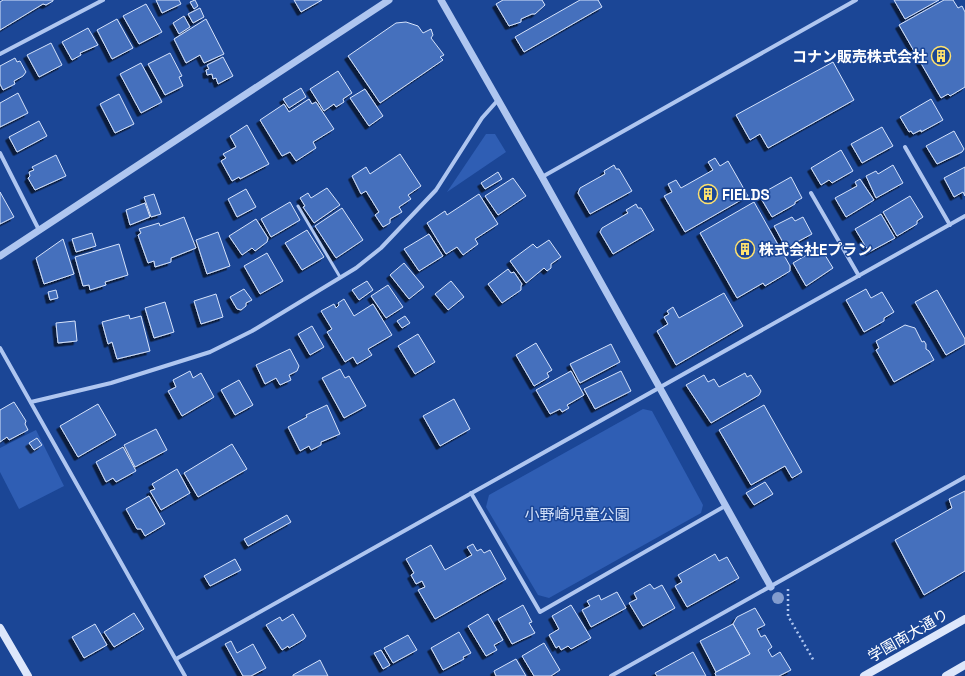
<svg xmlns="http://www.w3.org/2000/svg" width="965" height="676" font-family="'Space Grotesk','Noto Sans JP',sans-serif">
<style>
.green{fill:#2f5eb4}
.building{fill:#446fbd;stroke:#d6e3fb;filter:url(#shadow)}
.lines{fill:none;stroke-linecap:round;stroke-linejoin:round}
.path{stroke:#afc6f0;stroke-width:2.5;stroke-dasharray:2 3;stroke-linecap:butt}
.service{stroke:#afc6f0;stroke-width:3}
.minor{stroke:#afc6f0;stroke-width:4}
.tertiary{stroke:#afc6f0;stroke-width:7}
.secondary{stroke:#dde7fb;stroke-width:8}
.tree{fill:#829cce}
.labels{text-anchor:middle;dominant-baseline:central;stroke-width:3;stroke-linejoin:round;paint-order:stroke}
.poi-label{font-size:15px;font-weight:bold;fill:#fff;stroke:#1b4696;text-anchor:start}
.park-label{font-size:15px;fill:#d6e3fb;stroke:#1b4696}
.street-label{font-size:15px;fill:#fff;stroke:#1b4696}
</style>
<defs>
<filter id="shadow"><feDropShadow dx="-3.5" dy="3.5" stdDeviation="0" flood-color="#0009"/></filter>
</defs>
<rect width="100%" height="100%" fill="#1b4696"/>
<!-- green -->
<g class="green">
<polygon points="486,134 495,134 506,152 447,192"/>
<polygon points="643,409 652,411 703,505 701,513 549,598 538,595 486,507 489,495"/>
<polygon points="36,430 64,486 19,509 0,472 0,448"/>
</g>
<!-- building -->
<g class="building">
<polygon points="3,0 53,0 53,1 46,5 43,4 0,30 0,2"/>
<polygon points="156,0 179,0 181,4 162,13"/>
<polygon points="195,0 198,6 194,9 190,2"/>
<polygon points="294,0 322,0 301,12"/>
<polygon points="503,0 542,0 545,5 535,14 532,14 521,19 521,22 509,26 496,4"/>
<polygon points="580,0 598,0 602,7 524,52 515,37"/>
<polygon points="894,0 939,0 905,19"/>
<polygon points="944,0 953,0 958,8 962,6 965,12 965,87 950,96 948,94 941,98 899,25"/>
<polygon points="146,4 162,32 139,44 123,16"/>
<polygon points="200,8 204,17 193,23 188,14"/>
<polygon points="184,16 190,27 179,34 173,23"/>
<polygon points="117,19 133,48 112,59 97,30"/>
<polygon points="206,19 224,54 204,63 200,55 186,63 174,39"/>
<polygon points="406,22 418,26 423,33 431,29 433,35 431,38 444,55 440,57 443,60 380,103 348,56 396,23"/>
<polygon points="88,28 98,45 80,53 81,55 72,60 62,42"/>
<polygon points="51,43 62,65 39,77 27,55"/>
<polygon points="170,53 182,76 179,77 183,86 165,95 148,64"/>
<polygon points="223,57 233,76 218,84 216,78 213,79 212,74 207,75 206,70 209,69 207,65"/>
<polygon points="15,58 17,62 20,61 26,72 23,76 14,81 15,84 3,90 0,84 0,66"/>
<polygon points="833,62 854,100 768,148 760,134 750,140 736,115"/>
<polygon points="141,63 162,102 141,113 120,74"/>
<polygon points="338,71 352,93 343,99 344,102 336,107 334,104 324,111 310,89"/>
<polygon points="301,88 306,97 289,108 283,99"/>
<polygon points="365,89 383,116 369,126 350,98"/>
<polygon points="18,93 28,113 0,127 0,103"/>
<polygon points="119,94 134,124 115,133 100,104"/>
<polygon points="309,99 312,104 316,102 334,129 313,142 316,148 296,161 290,152 282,156 260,120 284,104 289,112"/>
<polygon points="931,99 943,120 921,132 921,130 913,134 911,131 909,132 900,117"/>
<polygon points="39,121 47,136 17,152 9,137"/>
<polygon points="247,125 269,164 240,179 239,177 232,181 221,161 226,158 223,154 236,147 230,136"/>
<polygon points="882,127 893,146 862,163 851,144"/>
<polygon points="954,131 964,149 962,152 937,164 926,146"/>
<polygon points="841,150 853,171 832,183 829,180 821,185 811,168"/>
<polygon points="400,154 421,186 408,195 411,199 399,207 402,212 390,219 390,223 383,227 375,215 379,212 366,191 361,194 352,176 366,167 370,174"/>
<polygon points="56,155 66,176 35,190 28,178 30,176 29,172 34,170 32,167"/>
<polygon points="715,158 720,166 728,161 748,196 685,232 664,196 672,192 668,184 676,180 681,188 713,170 708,162"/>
<polygon points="614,165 616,169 619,169 632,191 590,214 578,193 580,188 605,174 604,171"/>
<polygon points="893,165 903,183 876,198 866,176 876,171 878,174"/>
<polygon points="965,167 965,196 963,192 954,197 944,178"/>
<polygon points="498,172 502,179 485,189 481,183"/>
<polygon points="791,177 802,198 795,202 795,204 772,217 759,195"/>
<polygon points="513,178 526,196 498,215 485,196"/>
<polygon points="860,179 874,200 846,217 835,198 857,186 855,182"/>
<polygon points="327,188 340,205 314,223 303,207 305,206 300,198 308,193 311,198"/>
<polygon points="246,189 256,207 237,217 228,199"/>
<polygon points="0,192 14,217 0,224"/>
<polygon points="154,194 161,214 151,217 144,197"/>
<polygon points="479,194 498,224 475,239 478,244 463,255 457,247 446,254 427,223 445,211 447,215"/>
<polygon points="910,196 923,217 917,221 917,224 897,236 883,212"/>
<polygon points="290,202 300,220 271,237 261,219"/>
<polygon points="754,202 790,266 790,271 765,286 763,283 737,298 700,233"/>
<polygon points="145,203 150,217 130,225 126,210"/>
<polygon points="636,204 638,208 641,208 654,230 613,254 600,232 602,228 628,213 626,210"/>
<polygon points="342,208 363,240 336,258 315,226"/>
<polygon points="881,214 895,238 869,252 855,229"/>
<polygon points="184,217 196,248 171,258 171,262 155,267 154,261 148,263 138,235 141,233 139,229 159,223 160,226"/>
<polygon points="792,217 795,221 803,217 812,234 786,248 774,226"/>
<polygon points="256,219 268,238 267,242 255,251 252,248 242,255 229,236"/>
<polygon points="307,230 324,257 302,270 285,243"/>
<polygon points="218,232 230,266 207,274 196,240"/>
<polygon points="92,233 96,246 76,252 72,239"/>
<polygon points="429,234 443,256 419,271 404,249"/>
<polygon points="63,239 74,274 44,284 36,258"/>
<polygon points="549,240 561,257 551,264 551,268 547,271 544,268 526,283 510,261 533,244 537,248"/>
<polygon points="119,244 128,275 105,282 106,285 90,290 89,285 83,286 75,257"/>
<polygon points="820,247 833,268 806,286 793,263"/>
<polygon points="267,253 283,281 260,294 244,266"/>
<polygon points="404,263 424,287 409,299 390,275"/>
<polygon points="508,269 511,273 514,272 522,284 521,286 521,290 502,303 488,284"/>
<polygon points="367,281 373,290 359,300 352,290"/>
<polygon points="451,281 464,297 448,310 435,294"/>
<polygon points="388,285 403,307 386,318 371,296"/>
<polygon points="244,289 252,300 246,303 246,306 241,310 237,309 230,297"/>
<polygon points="866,289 871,298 882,292 894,312 884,318 884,321 864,332 846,300"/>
<polygon points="56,290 58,298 50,300 48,292"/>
<polygon points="937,290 965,339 965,344 946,355 915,302"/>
<polygon points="724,293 743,326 676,365 657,331 668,324 664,317 669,314 667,311 673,307 679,318"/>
<polygon points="216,294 223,317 201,324 194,301"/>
<polygon points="344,299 354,316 373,304 392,335 368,349 372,355 357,364 353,357 345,362 327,332 332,329 321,311 334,304 336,308 339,305 338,303"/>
<polygon points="165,302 174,332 154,338 145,308"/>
<polygon points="129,315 130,319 141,316 150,351 117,359 112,342 108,344 102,322"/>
<polygon points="405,316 410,323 402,328 397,321"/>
<polygon points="75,321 77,341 58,343 56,323"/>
<polygon points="905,325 915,328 922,342 924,341 926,344 926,349 929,351 934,360 894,382 876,350 879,348 876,341"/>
<polygon points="312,326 324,347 310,355 298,334"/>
<polygon points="418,334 435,362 415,374 398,346"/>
<polygon points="536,343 552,370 547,373 549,377 534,386 516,355"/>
<polygon points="611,344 620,362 580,383 570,364"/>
<polygon points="290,349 299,366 297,371 289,375 291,380 280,385 276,378 265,384 256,365"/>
<polygon points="340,369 345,378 349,376 366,406 344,418 322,378"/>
<polygon points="190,371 193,378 201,373 214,397 182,416 168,391 176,387 173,380"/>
<polygon points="571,371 584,395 567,405 569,408 562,412 560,409 550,414 536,390"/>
<polygon points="621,371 631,391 595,409 584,389"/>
<polygon points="745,373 747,377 751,375 761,391 759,395 711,423 686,385 704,375 708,382 714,379 719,387"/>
<polygon points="239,380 253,405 235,415 221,390"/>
<polygon points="454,399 470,429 440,446 423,416"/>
<polygon points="14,402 26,421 25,424 28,430 9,440 7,437 0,442 0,410"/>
<polygon points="98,404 116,435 78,457 60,426"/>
<polygon points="327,405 340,434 321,442 321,445 311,450 309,446 300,451 288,427 307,417 306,415"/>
<polygon points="764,405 802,472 792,478 785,466 751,485 719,430"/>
<polygon points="156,429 167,450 135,467 124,445"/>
<polygon points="37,438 42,445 34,450 29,443"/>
<polygon points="232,444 247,469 198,497 184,473"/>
<polygon points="123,447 136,471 116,482 113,478 106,482 96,462"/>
<polygon points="177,469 190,493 161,510 150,491 155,489 152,484"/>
<polygon points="765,482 773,494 754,505 746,493"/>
<polygon points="965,491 965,571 924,595 895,540 952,508 949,499"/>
<polygon points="149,496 165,524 145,536 141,529 137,529 126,509"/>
<polygon points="287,515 291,522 248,546 244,539"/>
<polygon points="473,544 477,551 481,549 484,553 490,550 506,579 435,619 418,590 425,587 422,581 416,584 411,575 414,573 406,559 431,545 445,570 472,555 467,547"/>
<polygon points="715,554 719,561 727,557 739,578 687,607 675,586 682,582 678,575"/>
<polygon points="235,559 241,570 210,586 204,576"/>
<polygon points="650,584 654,589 662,585 675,608 643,626 629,603 637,599 634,593"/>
<polygon points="617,592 626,608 591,627 582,610 590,606 587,601 599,595 601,600"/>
<polygon points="523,605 532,622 529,623 535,633 512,644 498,619"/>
<polygon points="571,605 591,638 571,649 568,646 561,650 559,646 556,648 549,635 559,629 552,616"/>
<polygon points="755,608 765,625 757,629 761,637 765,635 772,647 768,650 772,657 780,652 791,670 779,676 716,676 715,673 716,672 750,654 733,624 737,617"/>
<polygon points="134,613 144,629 114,647 104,632"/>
<polygon points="293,614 306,636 304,639 289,648 288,646 282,650 266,625 280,617 282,621"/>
<polygon points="488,614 503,640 494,645 497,650 486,656 468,626"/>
<polygon points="95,624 107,645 84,658 72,637"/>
<polygon points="733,624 750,654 716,672 700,641"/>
<polygon points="459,632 471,653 463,657 464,659 443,670 431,648"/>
<polygon points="408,635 417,650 393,663 384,648"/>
<polygon points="231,641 237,653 253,644 266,668 251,676 243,676 225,644"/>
<polygon points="544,643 560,670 551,676 534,676 522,656"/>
<polygon points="381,650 390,665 383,669 374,653"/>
<polygon points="693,652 706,676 657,676 655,673"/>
<polygon points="516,659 526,676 496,676 494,671"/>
<polygon points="320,660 328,676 293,676 293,675"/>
</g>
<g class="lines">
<!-- path -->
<polyline class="path" points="788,589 788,616 814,661"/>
<!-- service -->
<polyline class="service" points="298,206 340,277"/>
<!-- minor -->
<g class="minor">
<polyline points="0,54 103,0"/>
<polyline points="905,147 950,225"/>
<polyline points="0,153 39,230"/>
<polyline points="542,177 856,0"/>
<polyline points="811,193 859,276"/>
<polyline points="0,348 185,676"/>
<polyline points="31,402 111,383 210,352 252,331 356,268 381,248 436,190 482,118 498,100"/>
<polyline points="471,493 540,612 725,506"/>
<polyline points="176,659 965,216"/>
<polyline points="611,676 965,477"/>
</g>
<!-- tertiary -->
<g class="tertiary">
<polyline points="441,0 542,177 771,587"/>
<polyline points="0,256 389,0"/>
</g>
<!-- secondary -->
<g class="secondary">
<polyline points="0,628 28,676"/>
<polyline points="864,676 965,619"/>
<polyline points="946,676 965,665"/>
</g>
</g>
<!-- trees -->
<circle class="tree" cx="778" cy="598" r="6"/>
<!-- icons -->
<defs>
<g id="building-ring" transform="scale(1)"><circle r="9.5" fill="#1b4696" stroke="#ffe26e" stroke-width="1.5"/><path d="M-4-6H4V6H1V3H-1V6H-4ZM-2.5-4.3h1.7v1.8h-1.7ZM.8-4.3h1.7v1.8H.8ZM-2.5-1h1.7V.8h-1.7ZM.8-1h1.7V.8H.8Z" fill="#ffe26e"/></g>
</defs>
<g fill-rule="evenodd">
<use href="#building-ring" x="941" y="56"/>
<use href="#building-ring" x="708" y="194"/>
<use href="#building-ring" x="745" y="249"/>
</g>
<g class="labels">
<!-- poi labels -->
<g class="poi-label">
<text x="927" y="56" text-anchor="end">コナン販売株式会社</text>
<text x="722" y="194">FIELDS</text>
<text x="759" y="249">株式会社Eプラン</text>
</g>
<!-- park labels -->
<g class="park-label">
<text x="577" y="514">小野崎児童公園</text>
</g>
<!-- street labels -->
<g class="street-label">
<text transform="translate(908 635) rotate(-30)">学園南大通り</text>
</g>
</g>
</svg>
